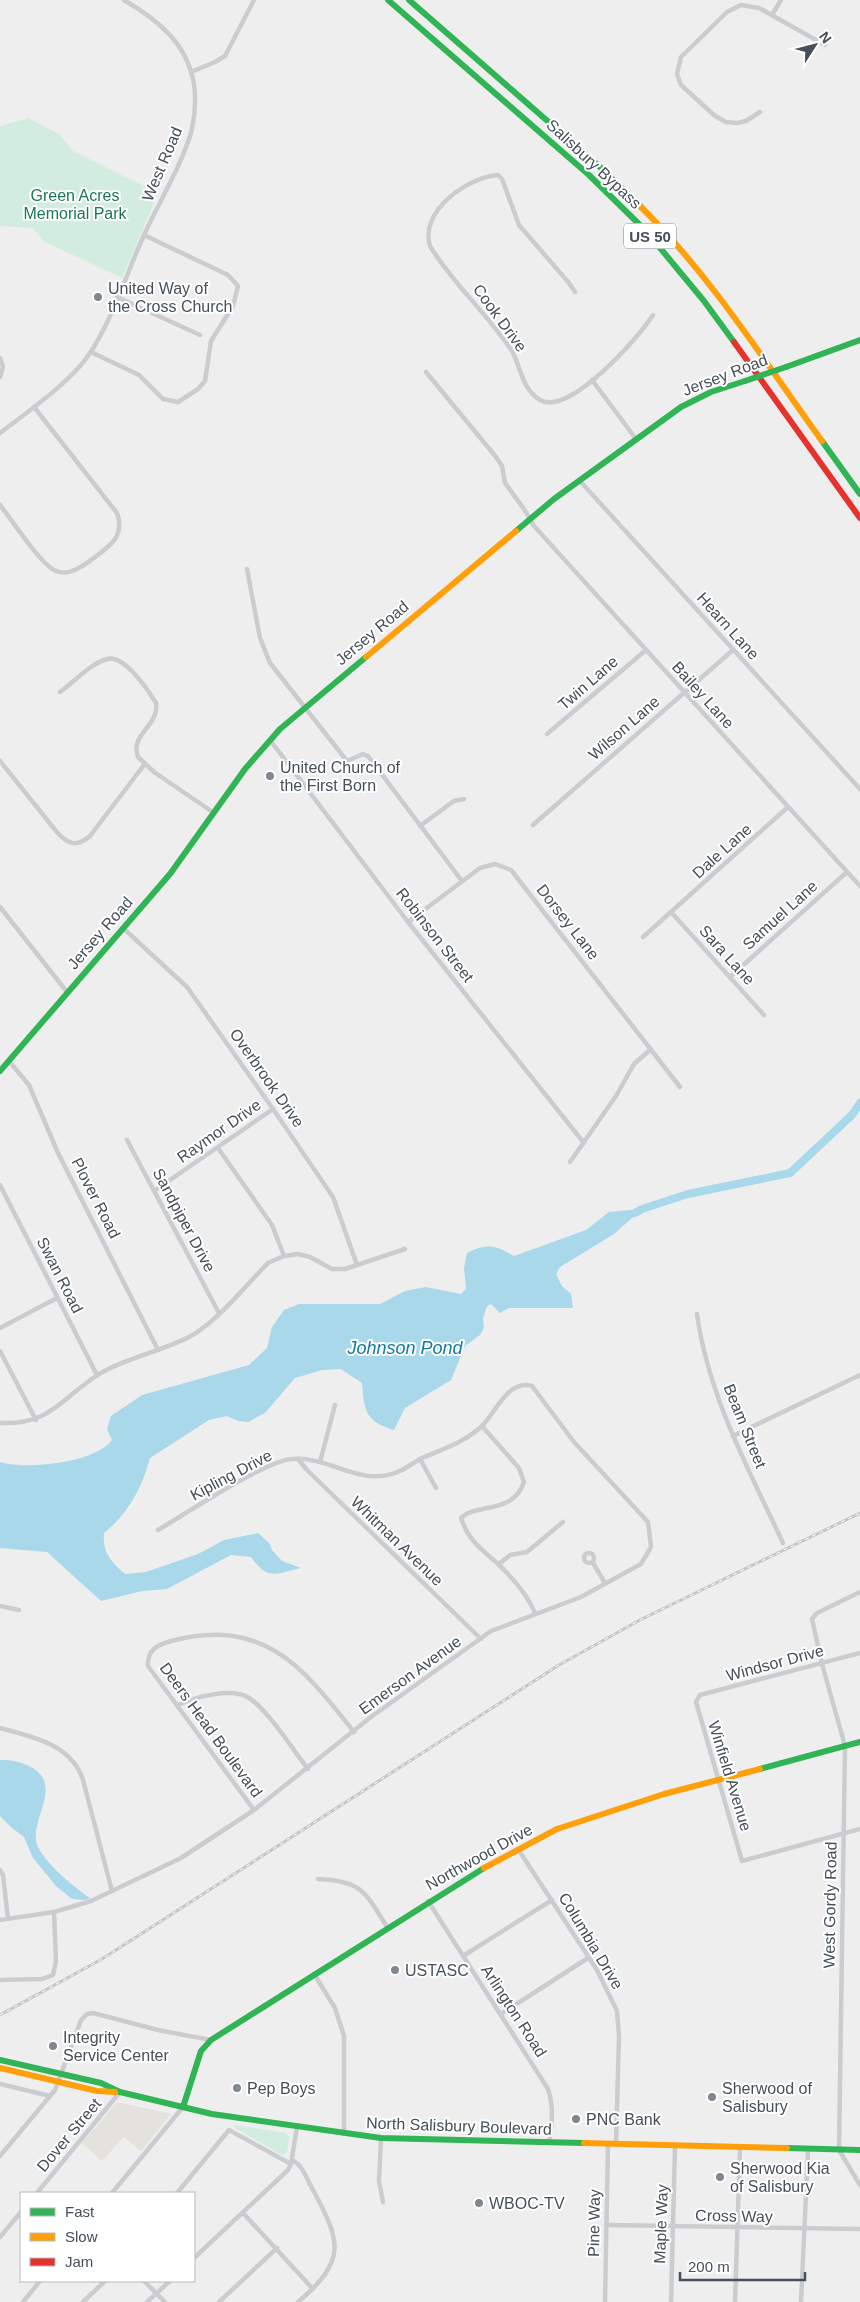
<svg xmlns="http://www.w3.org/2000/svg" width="860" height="2302" font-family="Helvetica,sans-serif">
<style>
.commercial{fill:#e4e2dc}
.green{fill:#d2eddf}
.water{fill:#a8d8ea}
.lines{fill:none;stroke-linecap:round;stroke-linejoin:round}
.river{stroke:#a8d8ea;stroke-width:8}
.street{stroke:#cacccf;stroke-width:4.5}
.fast{stroke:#30b455;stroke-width:6}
.slow{stroke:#ff9f0a;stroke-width:6}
.jam{stroke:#e5322d;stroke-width:6}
.rail-casing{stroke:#c4c5c8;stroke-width:3}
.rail{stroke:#fff;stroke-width:1;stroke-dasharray:4;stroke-linecap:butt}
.fast-bridge{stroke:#30b455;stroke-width:6}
.poi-dot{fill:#81878e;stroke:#fff;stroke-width:2}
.labels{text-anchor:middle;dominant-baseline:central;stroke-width:4;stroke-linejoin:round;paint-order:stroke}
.shield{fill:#fff;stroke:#7e848c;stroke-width:1}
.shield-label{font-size:15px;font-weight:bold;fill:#464f5a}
.street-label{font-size:16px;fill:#464f5a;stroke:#fff}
.park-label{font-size:16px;fill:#19794e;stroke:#fff}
.poi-label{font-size:16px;fill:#464f5a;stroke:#fff;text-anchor:start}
.water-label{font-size:18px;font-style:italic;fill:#107ba3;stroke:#fff}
</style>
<rect width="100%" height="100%" fill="#efeeee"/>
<!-- commercial -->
<polygon class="commercial" points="117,2102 171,2114 141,2151 124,2137 102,2161 82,2143"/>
<!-- green -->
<g class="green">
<polygon points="28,118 59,134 73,151 158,193 122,278 43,241 33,228 0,226 0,126"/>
<polygon points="235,2125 286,2133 289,2137 287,2153 282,2155 235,2128"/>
</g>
<!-- water -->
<g class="water">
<path d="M642,1209L614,1234L560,1267L556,1274L562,1286L571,1294L573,1308H509L500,1313L491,1304L487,1306L483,1318L484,1328L480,1335L465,1346L451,1380L405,1408L394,1430C366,1422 364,1411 362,1383L341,1369L322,1370L295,1378L265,1413L248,1422L238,1421L227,1416L209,1420L150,1458C142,1488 128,1514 104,1533C102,1552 111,1562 125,1574L146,1572L198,1554L224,1540L258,1533L270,1544L272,1550L282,1561L301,1568C275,1574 268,1581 251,1557L231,1555L167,1589L142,1591L101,1601L47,1552L0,1548V1462C26,1470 95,1463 112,1440L107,1429L111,1416L142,1395L249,1365L267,1348L272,1327L284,1310L299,1304H380L405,1291L426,1287L461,1294L466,1289L464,1268L467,1253C487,1243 495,1245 514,1256L586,1230L609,1212Z"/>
<path d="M0,1760C12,1760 18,1761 29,1766C67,1785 26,1822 38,1847C47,1865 74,1887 90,1898L85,1900L72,1899L56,1886L33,1858L24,1837L12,1828L0,1816Z"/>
</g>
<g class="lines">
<!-- river -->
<polyline class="river" points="635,1213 642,1209 688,1194 790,1173 852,1115 860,1103"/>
<!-- street -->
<g class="street">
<polyline points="772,15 781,0"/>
<polyline points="191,72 215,62 225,56 254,0"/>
<polyline points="760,112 746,121 737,123 726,122 715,116 681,85 677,74 681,57 727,12 741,5 759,8 825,45"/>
<path d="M575,292L569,283L519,225L502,179L498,175C468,177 419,211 430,246C449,278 479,306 501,336C506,342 511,348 514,355C521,370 523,390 540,400C569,417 639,337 653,315"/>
<polyline points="117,297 200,335"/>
<polyline points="91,352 139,375 163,399 178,402 198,389 205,381 211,341 233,306 238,286 228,275 144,235"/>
<polyline points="0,358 3,367 0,377"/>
<polyline points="426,372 496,457 502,466 505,483 524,509 534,526 860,886"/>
<polyline points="592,380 636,439"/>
<path d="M0,433C27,412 58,391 81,365C108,334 127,271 145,233C160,200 183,163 192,129C195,115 196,99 194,84C187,43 158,20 124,0"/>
<polyline points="579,480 860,789"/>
<path d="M0,505C12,520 39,562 54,570C59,573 67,573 72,571C82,568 110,547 115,539C120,531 120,521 117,513L34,407"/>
<polyline points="247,569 260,638 270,663 347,761 363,754 368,756 462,881"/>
<path d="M60,692C74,682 91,663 107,659C124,654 148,690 156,703C160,725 129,735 138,757L154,772L214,813"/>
<polyline points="547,734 646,650"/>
<polyline points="270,740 408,922 584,1143"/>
<path d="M0,761L56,831C67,844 76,848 90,836L144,765"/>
<polyline points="533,825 733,650"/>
<polyline points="420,826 454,801 464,799"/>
<polyline points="0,907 67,992"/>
<polyline points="671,912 764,1015"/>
<polyline points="408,922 480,868 495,864 511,870 680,1087"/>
<polyline points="123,928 187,987 273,1109 333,1197 357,1265"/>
<polyline points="643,937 788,807"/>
<polyline points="730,977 847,872"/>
<polyline points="9,1061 29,1085 58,1153 158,1350"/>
<polyline points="127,1140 219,1313"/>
<polyline points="218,1148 272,1225 284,1256"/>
<polyline points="570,1162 616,1096 634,1064 651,1049"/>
<polyline points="0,1185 97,1375"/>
<polyline points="154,1191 273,1109"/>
<path d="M697,1314C708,1395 749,1470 783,1543"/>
<polyline points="0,1328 57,1298"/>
<polyline points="0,1351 36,1420"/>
<path d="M0,1423C49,1425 59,1401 96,1376C122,1359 163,1351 191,1336C218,1321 246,1285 268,1263L284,1256L298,1254L310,1257L332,1269H345L405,1249"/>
<path d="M482,1426L519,1468L524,1482C513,1515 475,1503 461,1518C468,1540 481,1549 497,1563C512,1577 527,1594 535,1613"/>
<polyline points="733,1436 860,1375"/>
<polyline points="298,1459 307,1470 481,1639"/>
<polyline points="420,1459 436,1488"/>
<polyline points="320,1462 335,1405"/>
<circle cx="589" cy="1558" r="5"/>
<polyline points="593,1563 605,1583"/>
<polyline points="499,1564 510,1555 527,1552 563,1522"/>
<polyline points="860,1592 817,1613 812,1619 822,1664 845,1746 839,2150 860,2185"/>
<polyline points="0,1606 19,1610"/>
<polyline points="860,1653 700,1695 696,1702 742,1861 860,1829"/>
<path d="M178,1705C195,1697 232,1687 249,1698C268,1710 293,1750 308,1769"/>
<path d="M0,1728C33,1737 71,1744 83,1780L112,1891"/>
<path d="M254,1810L148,1666C147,1650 157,1645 171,1641C264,1617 302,1666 354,1732"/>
<polyline points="518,1849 597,1970 617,2011 619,2036 616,2144"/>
<polyline points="0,1870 3,1875 8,1919"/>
<path d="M318,1879C363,1881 365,1892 387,1927"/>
<path d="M428,1901L548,2089C554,2107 552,2125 549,2143"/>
<path d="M0,1920L54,1912L91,1901L181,1858L254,1810L371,1717L491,1631L581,1597L641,1564L651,1547L648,1522L574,1442L532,1386C508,1379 496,1412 482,1426C465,1442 443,1449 422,1458C415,1462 409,1466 402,1470C361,1490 333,1456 292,1459C266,1460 184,1515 158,1530"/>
<polyline points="463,1956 552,1900"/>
<polyline points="314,1974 335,2008 344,2036 344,2134"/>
<polyline points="0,1980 42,1979 53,1975 56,1961 54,1912"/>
<polyline points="501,2014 588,1958"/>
<polyline points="0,2084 50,2096"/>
<polyline points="381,2138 379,2181 383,2202"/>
<polyline points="0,2156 55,2090 81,2020 87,2014 93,2013 158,2030 211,2040"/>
<path d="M292,2160C303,2165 307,2180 313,2190C342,2243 346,2261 298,2302"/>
<polyline points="37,2193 120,2092"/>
<polyline points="112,2193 183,2107"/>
<polyline points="177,2193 229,2130 291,2164"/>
<polyline points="243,2213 313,2289"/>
<polyline points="607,2225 860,2229"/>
<polyline points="0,2237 21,2212"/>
<polyline points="194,2258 288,2170 291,2164 297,2127"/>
<polyline points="144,2281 165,2302"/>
<polyline points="23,2302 40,2281"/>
<polyline points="83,2302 105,2281"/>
<polyline points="147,2302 170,2281"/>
<polyline points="219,2302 277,2248"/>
<polyline points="605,2302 608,2144"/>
<polyline points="671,2302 675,2147"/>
<polyline points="735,2302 740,2149"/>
<polyline points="801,2302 808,2151"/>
</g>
<!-- fast -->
<g class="fast">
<polyline points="388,0 589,175 646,231 704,301 734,342"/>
<polyline points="409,0 599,166 641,207"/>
<polyline points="786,367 860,340"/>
<polyline points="822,441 860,494"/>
<polyline points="516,531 554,499 681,407 711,392 745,381"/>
<polyline points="0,1071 170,874 245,769 280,729 366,657"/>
<polyline points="760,1769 860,1742"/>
<polyline points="0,2060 101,2083 120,2092 212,2114 381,2138 584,2143"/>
<polyline points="183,2107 201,2051 211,2040 484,1868"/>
<polyline points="787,2148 860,2150"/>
</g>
<!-- slow -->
<g class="slow">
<path d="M641,207C711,276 765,362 822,441"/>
<polyline points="366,657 516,531"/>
<polyline points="484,1868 557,1829 664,1794 760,1769"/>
<polyline points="0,2068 97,2091 115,2092"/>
<polyline points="584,2143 787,2148"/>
</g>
<!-- jam -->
<polyline class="jam" points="734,342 860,518"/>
<!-- rail casing -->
<g class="rail-casing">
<polyline id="rail" points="0,2015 102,1959 559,1665 640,1620 860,1513"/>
</g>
<!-- rail -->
<use href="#rail" class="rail"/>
<!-- fast-bridge -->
<polyline class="fast-bridge" points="745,381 786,367"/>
</g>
<!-- markers -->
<g class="poi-dot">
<circle cx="98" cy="297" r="5"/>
<circle cx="270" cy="776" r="5"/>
<circle cx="395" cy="1970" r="5"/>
<circle cx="53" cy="2046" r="5"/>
<circle cx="237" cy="2088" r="5"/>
<circle cx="712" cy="2097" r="5"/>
<circle cx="576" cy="2119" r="5"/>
<circle cx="720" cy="2177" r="5"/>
<circle cx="479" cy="2203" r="5"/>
</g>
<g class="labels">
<!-- shield labels -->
<rect class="shield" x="624" y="223.5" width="52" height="25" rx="4"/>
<g class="shield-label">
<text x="650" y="236">US 50</text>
</g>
<!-- street labels -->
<g class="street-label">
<text transform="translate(162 164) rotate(-67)">West Road</text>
<text transform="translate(594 164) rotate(43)">Salisbury Bypass</text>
<text transform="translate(500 318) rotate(54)">Cook Drive</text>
<text transform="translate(725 375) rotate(-21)">Jersey Road</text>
<text transform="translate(728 626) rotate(48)">Hearn Lane</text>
<text transform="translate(372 633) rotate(-40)">Jersey Road</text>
<text transform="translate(588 683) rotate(-41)">Twin Lane</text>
<text transform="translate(703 695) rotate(48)">Bailey Lane</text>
<text transform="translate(624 728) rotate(-41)">Wilson Lane</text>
<text transform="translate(722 851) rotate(-42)">Dale Lane</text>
<text transform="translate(780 915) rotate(-42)">Samuel Lane</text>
<text transform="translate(568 922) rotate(52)">Dorsey Lane</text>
<text transform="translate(100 933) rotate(-49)">Jersey Road</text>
<text transform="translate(435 935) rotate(52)">Robinson Street</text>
<text transform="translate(727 955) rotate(48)">Sara Lane</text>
<text transform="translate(267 1078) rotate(55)">Overbrook Drive</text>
<text transform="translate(219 1131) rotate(-35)">Raymor Drive</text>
<text transform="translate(96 1198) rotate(63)">Plover Road</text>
<text transform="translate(184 1220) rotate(62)">Sandpiper Drive</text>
<text transform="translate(60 1275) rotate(63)">Swan Road</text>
<text transform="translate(745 1426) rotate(68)">Beam Street</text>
<text transform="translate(231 1475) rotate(-28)">Kipling Drive</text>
<text transform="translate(397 1541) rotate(44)">Whitman Avenue</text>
<text transform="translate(775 1663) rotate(-15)">Windsor Drive</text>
<text transform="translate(410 1675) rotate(-36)">Emerson Avenue</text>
<text transform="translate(211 1730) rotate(54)">Deers Head Boulevard</text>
<text transform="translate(730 1776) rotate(73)">Winfield Avenue</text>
<text transform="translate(479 1857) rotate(-29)">Northwood Drive</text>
<text transform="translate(830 1905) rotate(-89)">West Gordy Road</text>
<text transform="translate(591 1941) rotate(59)">Columbia Drive</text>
<text transform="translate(514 2011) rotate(57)">Arlington Road</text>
<text transform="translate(459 2126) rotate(2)">North Salisbury Boulevard</text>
<text transform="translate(69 2135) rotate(-50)">Dover Street</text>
<text transform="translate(734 2216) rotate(1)">Cross Way</text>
<text transform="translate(594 2223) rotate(-89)">Pine Way</text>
<text transform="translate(661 2224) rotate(-88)">Maple Way</text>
</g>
<!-- park labels -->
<g class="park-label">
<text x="75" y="195">Green Acres<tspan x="75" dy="18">Memorial Park</tspan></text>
</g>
<!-- poi labels -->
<g class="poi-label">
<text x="108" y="288">United Way of<tspan x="108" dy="18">the Cross Church</tspan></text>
<text x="280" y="767">United Church of<tspan x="280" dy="18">the First Born</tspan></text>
<text x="405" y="1970">USTASC</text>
<text x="63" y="2037">Integrity<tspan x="63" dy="18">Service Center</tspan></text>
<text x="247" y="2088">Pep Boys</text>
<text x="722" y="2088">Sherwood of<tspan x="722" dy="18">Salisbury</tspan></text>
<text x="586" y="2119">PNC Bank</text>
<text x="730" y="2168">Sherwood Kia<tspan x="730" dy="18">of Salisbury</tspan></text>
<text x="489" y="2203">WBOC-TV</text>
</g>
<!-- water labels -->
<g class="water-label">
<text x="405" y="1348">Johnson Pond</text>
</g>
</g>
<!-- legend -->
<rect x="20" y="2192" width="175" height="90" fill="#ffffff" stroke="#b5b9bd"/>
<rect x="30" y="2208" width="25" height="8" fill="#30b455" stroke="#b5b9bd"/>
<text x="65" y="2217" font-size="15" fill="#464f5a">Fast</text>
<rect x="30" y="2233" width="25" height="8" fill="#ff9f0a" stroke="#b5b9bd"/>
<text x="65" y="2242" font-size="15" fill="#464f5a">Slow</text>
<rect x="30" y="2258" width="25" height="8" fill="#e5322d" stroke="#b5b9bd"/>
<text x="65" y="2267" font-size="15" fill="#464f5a">Jam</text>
<!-- north arrow -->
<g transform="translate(815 45) rotate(54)" stroke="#ffffff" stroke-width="4" paint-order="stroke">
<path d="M0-4L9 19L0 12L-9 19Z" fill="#464f5a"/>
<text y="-8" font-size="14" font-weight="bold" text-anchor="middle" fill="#464f5a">N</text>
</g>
<!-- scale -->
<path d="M680 2272v8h125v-8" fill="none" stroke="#464f5a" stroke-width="2.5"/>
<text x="688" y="2272" font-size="15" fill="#464f5a" stroke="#ffffff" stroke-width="4" paint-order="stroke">200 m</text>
</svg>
